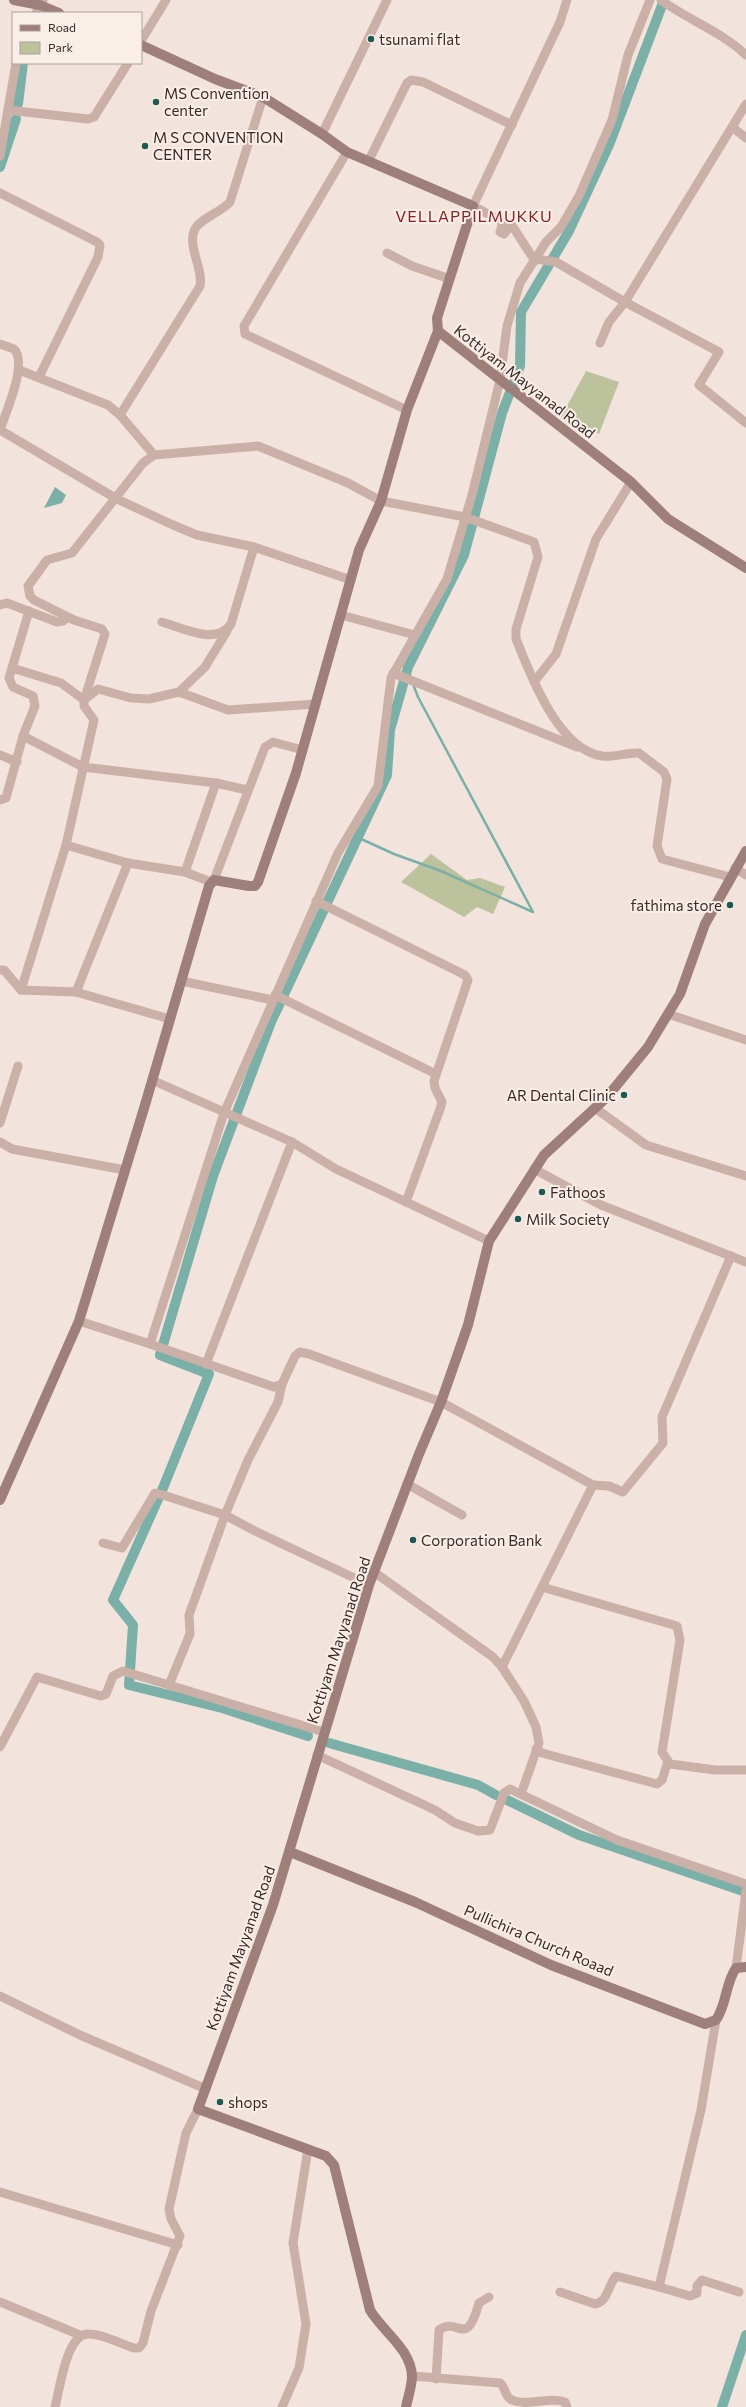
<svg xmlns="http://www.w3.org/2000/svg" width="746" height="2407" font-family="Commissioner,sans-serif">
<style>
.green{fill:#bcc29b}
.water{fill:#7ab0a7}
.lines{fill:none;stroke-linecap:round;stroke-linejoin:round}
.stream{stroke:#7ab0a7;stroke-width:2.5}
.canal{stroke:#7ab0a7;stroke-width:10}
.street{stroke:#cbb0a7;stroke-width:9}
.secondary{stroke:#9e7f79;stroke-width:10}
.poi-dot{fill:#1d5951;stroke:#faeee8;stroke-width:1.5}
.labels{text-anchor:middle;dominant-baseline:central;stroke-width:4;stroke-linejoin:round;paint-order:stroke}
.poi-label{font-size:15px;fill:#372a28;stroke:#faeee8;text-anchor:start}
.street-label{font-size:15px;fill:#372a28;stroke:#faeee8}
.neighbourhood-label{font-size:16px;letter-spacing:1px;fill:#872420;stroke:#faeee8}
</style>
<rect width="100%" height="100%" fill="#f2e3dc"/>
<!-- green -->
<g class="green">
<polygon points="586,371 619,382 599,434 561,417"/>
<polygon points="431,854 467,880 480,878 505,887 493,914 477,907 464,917 401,882"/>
</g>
<!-- water -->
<polygon class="water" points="55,487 66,495 62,503 44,508"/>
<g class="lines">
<!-- stream -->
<g class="stream">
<polyline points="408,667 411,678"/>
<polyline points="359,838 394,854 441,871 533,912 418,697 413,684"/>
</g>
<!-- canal -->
<g class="canal">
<polyline points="18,104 23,63"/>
<polyline points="0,167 16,119"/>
<polyline points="308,1736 222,1708 129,1685 133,1625 113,1600 163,1488 209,1374 160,1355 213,1176 271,1022 387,775 390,730 408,667 464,555 502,413 520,366 521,312 569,231 609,145 664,0"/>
<polyline points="329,1743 478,1785 496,1795"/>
<polyline points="507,1800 579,1835 746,1892"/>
<polyline points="722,2407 746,2335"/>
</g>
<!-- street -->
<g class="street">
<path d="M661,0C688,20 722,32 746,55"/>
<polyline points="36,13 43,0"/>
<polyline points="141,41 166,0"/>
<polyline points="8,110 88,119 94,117 128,63"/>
<polyline points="732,127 746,138"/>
<polyline points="322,134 387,0"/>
<polyline points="347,152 244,326 245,334 407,410"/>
<polyline points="0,156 16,63"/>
<polyline points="369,160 407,83 411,80 423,82 512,125"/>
<polyline points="0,193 97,242 100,245 98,257 39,377"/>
<polyline points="387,253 412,266 450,279"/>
<polyline points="536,259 556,262 625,302 719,352 699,385 746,423"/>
<polyline points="535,261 511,224 504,234 500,232 503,222 473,206 560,22 567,0"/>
<polyline points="600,343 609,322 625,302 746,104"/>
<path d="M0,344L14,349C28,363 6,412 0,430"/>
<polyline points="19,370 108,405 120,415 154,455"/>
<path d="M120,415L200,286C204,268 184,242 197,226C206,216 221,212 230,202L263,97"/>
<polyline points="0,430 117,499 173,525 197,535 254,547 351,580"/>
<polyline points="0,605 7,603 57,622 63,621 67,617 72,619"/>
<polyline points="341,615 415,635"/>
<path d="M162,622C182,628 217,646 231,624L254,547"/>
<polyline points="12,668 61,683 84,700 98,689 131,698 149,699 179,692 228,710 316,704"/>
<polyline points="393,673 577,747"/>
<polyline points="534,682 556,654 596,539 631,482"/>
<polyline points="179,692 205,667 227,631"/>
<polyline points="23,736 83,767 216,783 247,790"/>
<polyline points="0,755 17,762"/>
<polyline points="0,800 6,798 23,736 35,706 33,696 13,687 9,678 29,611"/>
<polyline points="66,845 128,863 185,872 211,882"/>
<polyline points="735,868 746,875"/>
<polyline points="185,872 216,783"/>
<polyline points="214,880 265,747 273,742 303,750"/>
<polyline points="316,901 465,975 468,980 434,1081 435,1088 442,1102 440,1109 406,1202"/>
<polyline points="0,970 4,970 21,990 76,992 170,1019"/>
<polyline points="181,981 273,1000"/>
<path d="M21,990L66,845L94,720L84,706V700L105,634L102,629L74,620L34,600L30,596L28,586L47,560L72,553L143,463L154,455L258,446L348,483L381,501L465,517L534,542L538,557L516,629V639C531,676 558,749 602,756C614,758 627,752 639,753L664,772L667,779L657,846L662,859L730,877"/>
<polyline points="76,992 128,863"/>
<polyline points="275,995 436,1074"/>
<polyline points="668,1014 746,1040"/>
<polyline points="152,1080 292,1142 336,1169 489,1241"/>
<polyline points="595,1108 646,1145 746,1176"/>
<polyline points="0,1123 18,1066"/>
<polyline points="0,1142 12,1149 125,1170"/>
<polyline points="534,1169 601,1205 746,1262"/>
<polyline points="79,1321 150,1344"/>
<polyline points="206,1364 292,1142"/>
<polyline points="407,1484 462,1515"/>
<polyline points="593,1485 441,1402 309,1354 300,1352 295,1356 282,1384 274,1387 150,1344 224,1113 338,853 378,786 391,678 447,579 472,495 500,380 507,326 520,283 546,242 561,227 579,196 612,120 628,55 650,0"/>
<polyline points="103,1543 122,1548 155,1493 163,1495 225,1515 255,1531 369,1585"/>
<polyline points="374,1572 493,1657 502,1667 524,1701 536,1727 539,1743 521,1794"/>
<polyline points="542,1587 677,1626 680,1640 662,1752 670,1764 715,1770 746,1770"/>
<polyline points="502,1667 593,1485 609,1486 623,1492 663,1443 662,1417 731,1256"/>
<polyline points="169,1685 190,1634 189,1615 225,1515 248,1460 278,1402 282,1384"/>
<polyline points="0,1747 37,1677 101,1696 106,1694 113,1676 123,1671 324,1732"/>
<polyline points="536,1749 542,1753 657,1784 662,1780 668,1761"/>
<polyline points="317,1755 435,1810 455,1823 478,1831 490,1830 504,1793 510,1789 617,1840 746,1884"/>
<polyline points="736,1968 746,1891"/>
<polyline points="0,1996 80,2035 206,2089"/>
<polyline points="0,2192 178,2245"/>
<polyline points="659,2287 690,2296 697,2293 697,2286 702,2280 739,2292"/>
<path d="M560,2292L595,2304C608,2302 608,2285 616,2276L659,2287L701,2110L716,2020"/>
<polyline points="0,2302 80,2335"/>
<path d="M412,2376L500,2383C506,2387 504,2397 512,2400C528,2407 548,2396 565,2402L567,2407"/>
<path d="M436,2379L439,2330C459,2316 466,2350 479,2303L489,2297"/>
<path d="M55,2407C60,2389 66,2333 89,2334C103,2334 121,2344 134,2348H139L143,2343L151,2311L180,2236L171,2219L169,2209L186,2133L198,2109"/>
<polyline points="282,2407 299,2368 306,2324 293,2243 308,2149"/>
</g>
<!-- secondary -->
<g class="secondary">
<polyline points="14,0 40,5 59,13"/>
<polyline points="141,45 215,79 263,97 322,134 347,152 473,206 437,318 438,331 631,482 668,519 746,568"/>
<polyline points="0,1500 79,1321 145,1105 209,886 214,880 249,886 255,886 258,882 296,773 359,550 381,501 407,410 438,331"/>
<path d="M290,1852L415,1902L551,1965L705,2024L716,2020C727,2004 725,1984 736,1968L746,1967"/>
<path d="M406,2407C408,2397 412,2386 412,2376C411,2349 383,2332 370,2310L334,2165L326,2156L198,2109L273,1905L369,1585L419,1454L441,1402L468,1325L489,1241L544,1155L607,1097L648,1047L680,994L705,924L746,851"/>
</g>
</g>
<!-- markers -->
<g class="poi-dot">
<circle cx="371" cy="39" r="4"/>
<circle cx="156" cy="102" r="4"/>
<circle cx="145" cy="146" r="4"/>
<circle cx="730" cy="905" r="4"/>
<circle cx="624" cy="1095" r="4"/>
<circle cx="542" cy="1192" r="4"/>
<circle cx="518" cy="1219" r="4"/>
<circle cx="413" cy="1540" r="4"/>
<circle cx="220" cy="2102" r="4"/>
</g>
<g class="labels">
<!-- poi labels -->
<g class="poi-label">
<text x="379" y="39">tsunami flat</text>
<text x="164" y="93">MS Convention<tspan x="164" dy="17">center</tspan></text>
<text x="153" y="137">M S CONVENTION<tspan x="153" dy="17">CENTER</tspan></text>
<text x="722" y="905" text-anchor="end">fathima store</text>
<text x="616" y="1095" text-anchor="end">AR Dental Clinic</text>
<text x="550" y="1192">Fathoos</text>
<text x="526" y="1219">Milk Society</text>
<text x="421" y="1540">Corporation Bank</text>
<text x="228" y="2102">shops</text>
</g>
<!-- street labels -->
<g class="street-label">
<text transform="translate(525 381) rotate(38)">Kottiyam Mayyanad Road</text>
<text transform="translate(338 1640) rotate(-72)">Kottiyam Mayyanad Road</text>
<text transform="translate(539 1940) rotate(23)">Pullichira Church Roaad</text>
<text transform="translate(240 1948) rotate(-70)">Kottiyam Mayyanad Road</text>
</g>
<!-- neighbourhood labels -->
<g class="neighbourhood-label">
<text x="474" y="215">VELLAPPILMUKKU</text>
</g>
</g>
<!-- legend -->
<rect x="12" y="12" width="130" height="52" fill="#faeee8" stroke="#aca09b"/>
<rect x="20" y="25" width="20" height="6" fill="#9e7f79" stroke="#aca09b"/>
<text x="48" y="32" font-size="12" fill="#372a28">Road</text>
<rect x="20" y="42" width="20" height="12" fill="#bcc29b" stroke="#aca09b"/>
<text x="48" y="52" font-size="12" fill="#372a28">Park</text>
</svg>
